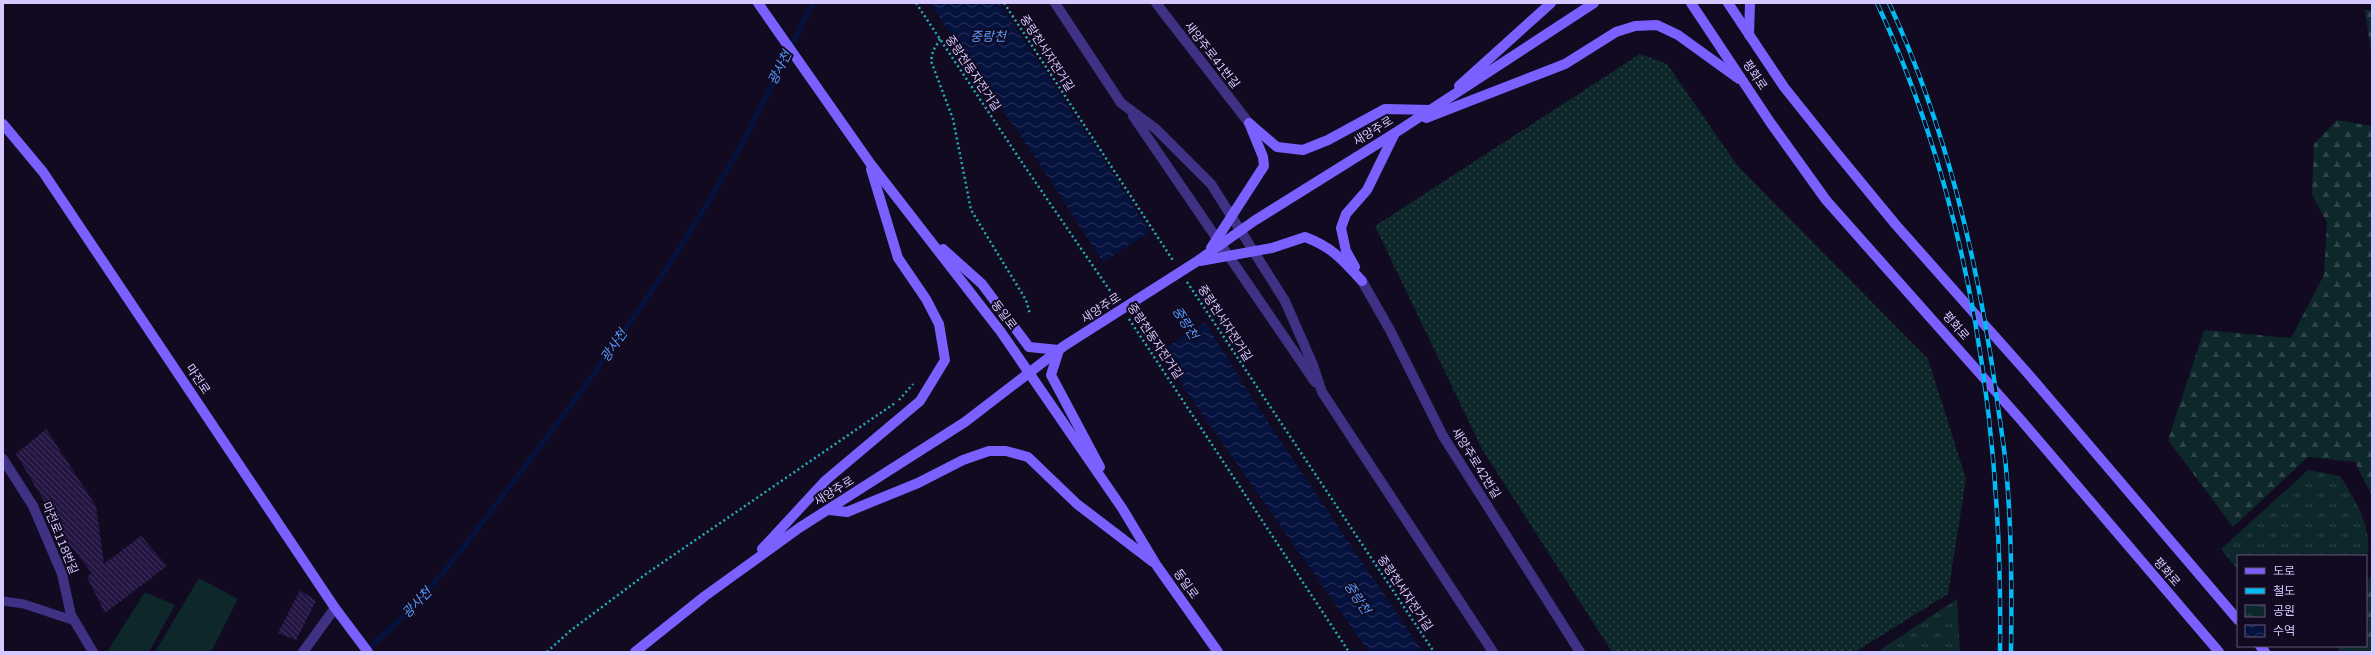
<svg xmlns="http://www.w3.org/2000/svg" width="2375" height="655" font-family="'Nunito Sans','Noto Sans KR',sans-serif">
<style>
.grass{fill:url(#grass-dots)}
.forest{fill:url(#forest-firs)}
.park{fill:url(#park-tufts)}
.pitch{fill:#0d272a}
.water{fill:url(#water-waves)}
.pier{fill:#110a20}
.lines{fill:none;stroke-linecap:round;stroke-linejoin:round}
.stream{stroke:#05123e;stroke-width:5}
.building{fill:url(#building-back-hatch)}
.path{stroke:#23aeb9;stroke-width:2.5;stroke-dasharray:2 3;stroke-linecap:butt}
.lane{stroke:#3f3183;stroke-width:9}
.street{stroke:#3f3183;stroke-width:10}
.secondary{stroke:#7a60ff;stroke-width:10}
.rail-casing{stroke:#00bbf4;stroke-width:4.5}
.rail{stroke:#110a20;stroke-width:3;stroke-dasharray:9;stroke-linecap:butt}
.labels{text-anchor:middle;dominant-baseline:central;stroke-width:4;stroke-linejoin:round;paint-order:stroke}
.street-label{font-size:12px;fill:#d7c9ff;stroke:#110a20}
.water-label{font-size:13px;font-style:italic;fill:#579bff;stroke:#110a20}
</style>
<defs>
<pattern id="grass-dots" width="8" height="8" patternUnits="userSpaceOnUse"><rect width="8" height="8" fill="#0d272a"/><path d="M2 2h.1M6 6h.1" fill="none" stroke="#30454a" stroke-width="1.8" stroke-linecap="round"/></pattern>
<pattern id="forest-firs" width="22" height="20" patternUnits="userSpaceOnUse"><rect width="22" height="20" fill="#0d272a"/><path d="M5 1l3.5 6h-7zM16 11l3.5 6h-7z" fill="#30454a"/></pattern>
<pattern id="park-tufts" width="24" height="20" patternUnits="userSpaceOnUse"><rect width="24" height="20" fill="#0d272a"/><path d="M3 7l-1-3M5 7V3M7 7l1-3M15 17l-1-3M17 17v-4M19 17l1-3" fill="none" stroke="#30454a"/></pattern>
<pattern id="water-waves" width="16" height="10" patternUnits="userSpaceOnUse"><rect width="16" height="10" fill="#05123e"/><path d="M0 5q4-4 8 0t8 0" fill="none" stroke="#29335b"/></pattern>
<pattern id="building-back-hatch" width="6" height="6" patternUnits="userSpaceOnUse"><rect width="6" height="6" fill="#241542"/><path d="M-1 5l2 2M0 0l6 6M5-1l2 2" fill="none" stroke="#43365e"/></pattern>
</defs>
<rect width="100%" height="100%" fill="#110a20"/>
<!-- grass -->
<polygon class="grass" points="1640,54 1667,64 1737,165 1928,359 1966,479 1948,594 1855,652 1612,652 1482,449 1375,226"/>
<!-- forest -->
<g class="forest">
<polygon points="2365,10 2372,10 2372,53 2371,52"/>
<polygon points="2337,120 2372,126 2372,496 2355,462 2308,457 2233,527 2168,440 2204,330 2291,338 2324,275 2327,223 2312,194 2314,144"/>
<polygon points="2372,575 2372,652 2340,652 2337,646 2366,646 2366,582"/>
</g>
<!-- park -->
<g class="park">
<path d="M2308,470L2340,476C2355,498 2375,533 2366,559V556H2238V570L2221,549Z"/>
<polygon points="1957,599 1960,652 1877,652"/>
</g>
<!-- pitch -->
<g class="pitch">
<polygon points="199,578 238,599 211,652 155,652"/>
<polygon points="145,592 175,605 149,652 107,652"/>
</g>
<!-- water -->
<polygon class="water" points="930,3 999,3 1117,180 1257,406 1423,652 1369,652 1193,401 1043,169"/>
<!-- pier -->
<polygon class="pier" points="1151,231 1207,321 1159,352 1102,263"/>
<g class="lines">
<!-- stream -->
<path class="stream" d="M366,650C427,601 472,536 519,474C601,367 680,257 745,138C769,94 790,48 813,3"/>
</g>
<!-- building -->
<g class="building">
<polygon points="46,429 96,506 104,564 141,536 167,566 105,613 87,577 92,573 60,533 62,531 16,454"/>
<polygon points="300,590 316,601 296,640 278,633"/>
</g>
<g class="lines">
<!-- path -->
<g class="path">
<polyline points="916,3 1023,164 1115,298"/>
<polyline points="1004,3 1174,262"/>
<polyline points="940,39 933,51 931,61 953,119 971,210 1026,300 1030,314"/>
<polyline points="1187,282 1434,652"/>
<polyline points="1129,319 1349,652"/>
<polyline points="899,400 913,384"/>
<polyline points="547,652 570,631 646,574 895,403"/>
</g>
<!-- lane -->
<polyline class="lane" points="3,601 24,604 75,621"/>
<!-- street -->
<g class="street">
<polyline points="1055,3 1121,103 1156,129 1211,184 1285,301 1313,365 1322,392 1493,652"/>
<polyline points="1156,3 1249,123"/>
<polyline points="1133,116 1315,382"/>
<polyline points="1362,281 1390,330 1443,436 1580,652"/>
<polyline points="3,459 33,506 62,574 71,615 93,652"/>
<polyline points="303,652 335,608"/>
</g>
<!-- secondary -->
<g class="secondary">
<polyline points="758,3 870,163 1001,332 1122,508 1157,566 1218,652"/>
<polyline points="1691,3 1770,122 1826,200 2021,420 2219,652"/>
<polyline points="1728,3 1784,87 1836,152 1896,225 2030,376 2238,620"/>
<polyline points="1749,35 1750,3"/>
<polyline points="1459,86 1551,3"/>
<polyline points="1426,118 1565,64 1616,32 1635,26 1657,25 1678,35 1739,79"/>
<polyline points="1249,123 1277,147 1303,150 1328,140 1385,109 1431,110"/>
<polyline points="3,124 43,172 335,608 368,652"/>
<polyline points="1211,248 1264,166 1263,157 1250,125"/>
<polyline points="943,249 982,284 1029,347 1059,350 1051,375 1100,467"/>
<path d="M1200,261L1272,248L1305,237C1332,247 1343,260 1362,281"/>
<polyline points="1355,267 1346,251 1341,228 1346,214 1367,190 1395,133"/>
<polyline points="829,510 847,512 918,483 963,460 989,451 1006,451 1028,457 1077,504 1153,562"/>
<polyline points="762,549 826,480 920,401 945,360 939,324 926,299 898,258 871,169"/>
<polyline points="2260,646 2265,652"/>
<polyline points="635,652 705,596 799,528 965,422 1064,346 1196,262 1254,221 1395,133 1594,3"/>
</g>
<!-- rail casing -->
<g class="rail-casing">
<g id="rail">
<path d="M1877,3C1971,204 2003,432 2000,652"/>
<path d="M1889,3C1946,127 1977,257 1996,392C1999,417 2004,443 2006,468C2012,529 2012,591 2011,652"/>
</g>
</g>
<!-- rail -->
<use href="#rail" class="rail"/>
</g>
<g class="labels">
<!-- street labels -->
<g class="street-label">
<text transform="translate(1047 53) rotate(57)">중랑천서자전거길</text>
<text transform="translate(1212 55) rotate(52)">새양주로41번길</text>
<text transform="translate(973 73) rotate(56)">중랑천동자전거길</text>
<text transform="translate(1755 75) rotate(56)">평화로</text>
<text transform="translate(1373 131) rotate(-32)">새양주로</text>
<text transform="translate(1101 308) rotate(-33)">새양주로</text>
<text transform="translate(1004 315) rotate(53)">동일로</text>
<text transform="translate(1225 323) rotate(57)">중랑천서자전거길</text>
<text transform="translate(1956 326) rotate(49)">평화로</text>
<text transform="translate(1155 341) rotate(56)">중랑천동자전거길</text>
<text transform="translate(198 379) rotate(56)">마전로</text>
<text transform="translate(1476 463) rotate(58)">새양주로42번길</text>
<text transform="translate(834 491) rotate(-32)">새양주로</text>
<text transform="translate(60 538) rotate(68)">마전로118번길</text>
<text transform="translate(2167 572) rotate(49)">평화로</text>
<text transform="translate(1186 584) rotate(55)">동일로</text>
<text transform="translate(1405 593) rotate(56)">중랑천서자전거길</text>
</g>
<!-- water labels -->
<g class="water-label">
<text x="988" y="37">중랑천</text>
<text transform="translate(780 68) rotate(-63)">광사천</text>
<text transform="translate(1185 323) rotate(58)">중랑천</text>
<text transform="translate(614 346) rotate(-56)">광사천</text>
<text transform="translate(1357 598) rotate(56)">중랑천</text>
<text transform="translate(417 603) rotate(-46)">광사천</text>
</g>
</g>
<!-- border -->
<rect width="2375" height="655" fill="none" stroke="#d7c9ff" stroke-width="8"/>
<!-- legend -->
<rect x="2237" y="555" width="130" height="92" fill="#110a20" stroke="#605679"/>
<rect x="2245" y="568" width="20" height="6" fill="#7a60ff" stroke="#605679"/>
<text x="2273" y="575" font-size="12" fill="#d7c9ff">도로</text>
<rect x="2245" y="588" width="20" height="6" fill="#00bbf4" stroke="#605679"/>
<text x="2273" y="595" font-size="12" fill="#d7c9ff">철도</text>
<rect x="2245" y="605" width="20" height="12" fill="url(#park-tufts)" stroke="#605679"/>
<text x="2273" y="615" font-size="12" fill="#d7c9ff">공원</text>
<rect x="2245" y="625" width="20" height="12" fill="url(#water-waves)" stroke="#605679"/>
<text x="2273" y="635" font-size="12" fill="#d7c9ff">수역</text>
</svg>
